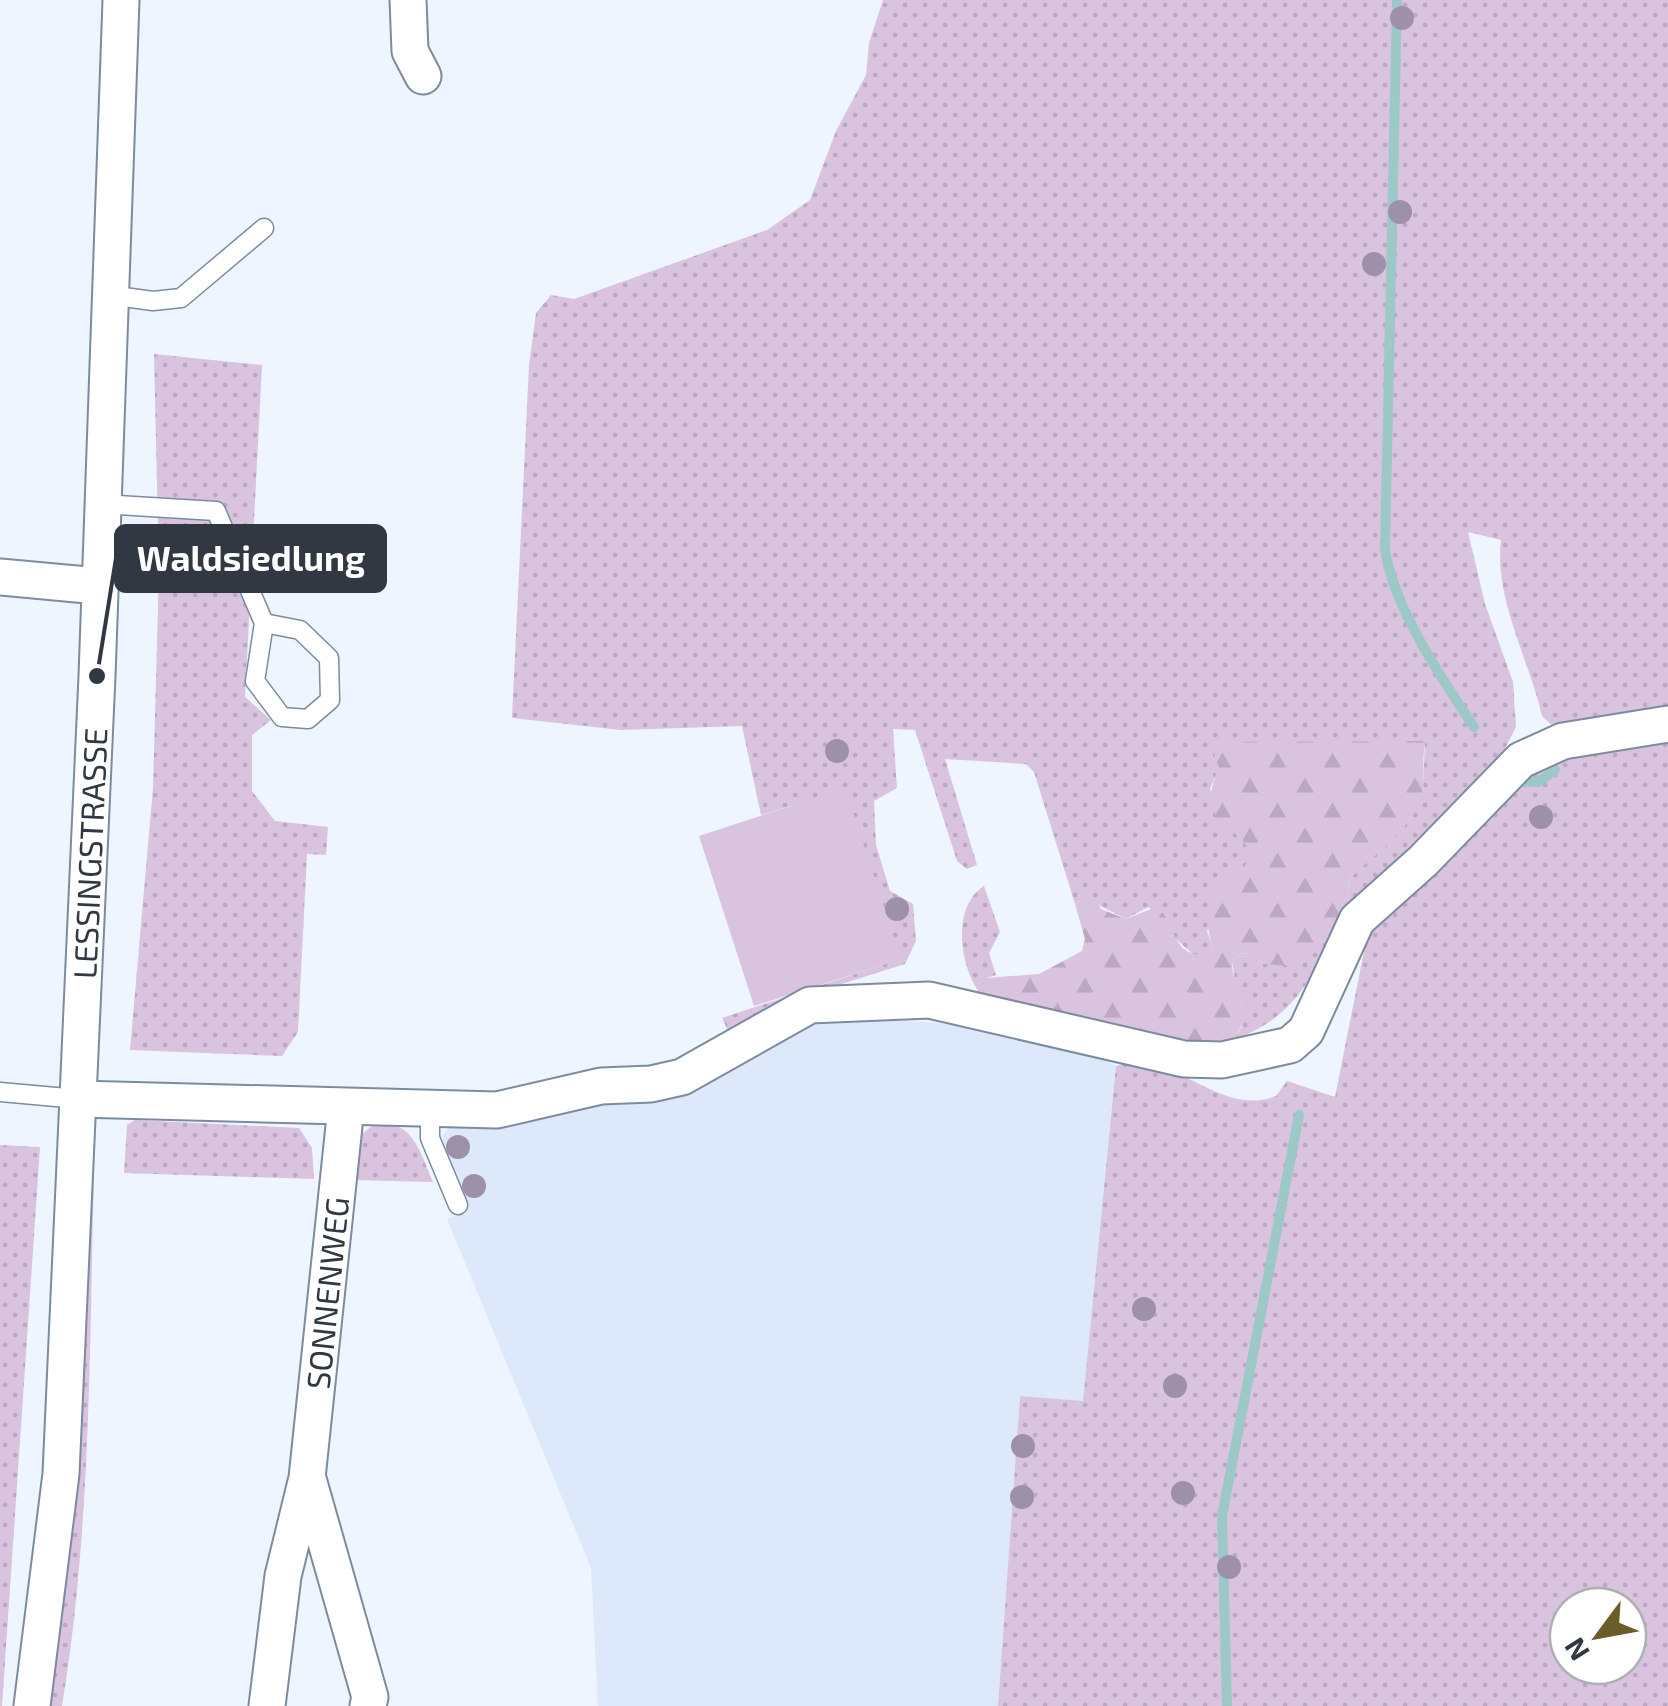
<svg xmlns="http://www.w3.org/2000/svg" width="1668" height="1706" font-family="'Exo 2',sans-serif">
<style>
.built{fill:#dde9fa}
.grass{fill:url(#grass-dots);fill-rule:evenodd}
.forest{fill:url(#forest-firs)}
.park{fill:#dac3de}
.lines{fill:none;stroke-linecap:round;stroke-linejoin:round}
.stream{stroke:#9cc9c7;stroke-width:10}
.service-casing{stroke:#7c8b9f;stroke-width:21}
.minor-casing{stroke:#7c8b9f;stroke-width:39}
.service{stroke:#fff;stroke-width:18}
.minor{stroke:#fff;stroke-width:35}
.tree{fill:#9f90aa}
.labels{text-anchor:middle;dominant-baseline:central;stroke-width:9;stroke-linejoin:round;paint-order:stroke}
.street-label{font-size:32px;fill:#323841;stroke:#fff}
.leader{fill:none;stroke:#323841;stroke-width:4}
.callout-dot{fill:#323841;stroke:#fff;stroke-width:4}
.callout{fill:#323841;stroke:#323841;stroke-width:4}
.callout-label{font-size:35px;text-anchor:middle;font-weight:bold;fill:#fff}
</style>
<defs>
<pattern id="grass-dots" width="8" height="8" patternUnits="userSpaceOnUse" patternTransform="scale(2.5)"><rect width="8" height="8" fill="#dac3de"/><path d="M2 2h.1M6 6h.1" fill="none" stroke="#bca8c0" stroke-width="1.8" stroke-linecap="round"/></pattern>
<pattern id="forest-firs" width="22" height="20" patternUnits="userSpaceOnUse" patternTransform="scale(2.5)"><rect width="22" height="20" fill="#dac3de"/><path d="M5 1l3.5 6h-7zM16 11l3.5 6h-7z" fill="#bca8c0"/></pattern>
</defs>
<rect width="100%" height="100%" fill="#eef5fe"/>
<!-- built -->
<polygon class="built" points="826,1014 974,1026 1012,1039 1089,1054 1116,1066 1083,1402 1020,1396 998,1706 598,1706 591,1568 447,1219 466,1211 442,1136 449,1127"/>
<!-- grass -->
<g class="grass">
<path d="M883,0H1668V710L1558,731L1542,716C1529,659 1494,598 1501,540L1468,532L1485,604L1513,682L1516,727L1497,764L1346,914L1349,879L1411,819L1423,790L1425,741L1217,756L1219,768L1210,789L1247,845L1249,860L1207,931L1213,948L1208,956H1195L1168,932V921L1148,907L1126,919L1083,897L1075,904L1034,772L1026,764L945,759L977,865L967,869L957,861L915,730L893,729L897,788L874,801L876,845L890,891L913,904L916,941L905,964L797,998L728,1031L722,1018L900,959L845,789L761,815L742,726L621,730L512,718L529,365L536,313L551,295L574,299L767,230L810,200L836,131L866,75L869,43Z"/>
<polygon points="154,354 262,365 245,697 271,720 252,735 252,791 275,821 328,827 326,855 307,854 298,1032 282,1056 130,1050 153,788 159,571"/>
<path d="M1645,744H1668V1706H998L1020,1396L1083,1401L1116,1066C1173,1046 1218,1119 1276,1096L1287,1081L1335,1097L1369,926L1526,773L1562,757ZM1568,1606H1628V1666H1568Z"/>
<path d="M984,886L1000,932L989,953L996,975L987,978L984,998C960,972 950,907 984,886Z"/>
<path d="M1333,934C1311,983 1288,1021 1234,1039L1242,1026L1232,962L1240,954L1250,953L1263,964Z"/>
<polygon points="135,1120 299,1128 312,1148 314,1179 124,1173 127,1125"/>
<path d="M377,1122C414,1122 420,1152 433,1182L351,1180L357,1138Z"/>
<path d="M95,1136C89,1325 93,1518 62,1706H41L88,1139Z"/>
<polygon points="0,1145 40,1147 2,1706 0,1706"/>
</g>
<!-- forest -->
<path class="forest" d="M1426,741C1421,758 1425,771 1423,788C1419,826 1374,854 1349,879L1346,914L1333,934L1289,966L1263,964L1250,953L1240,954L1232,962C1231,997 1265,989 1234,1039L1186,1045L984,998L982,986L987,978L1039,974L1082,951L1085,939L1075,904L1083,897L1094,898L1101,909L1126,919L1156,907C1178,921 1168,957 1208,955L1213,948C1202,917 1204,875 1244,869C1256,848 1241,834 1221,827C1209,804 1208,792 1219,768L1210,742Z"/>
<!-- park -->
<polygon class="park" points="845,788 901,959 754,1006 699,836"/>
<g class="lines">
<!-- stream -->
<g class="stream">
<path d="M1397,0L1385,549C1393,607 1442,679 1474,727"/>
<polyline points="1525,782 1538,782 1555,770"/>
<polyline points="1227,1706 1222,1516 1299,1115"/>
</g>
<!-- service casing -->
<g class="service-casing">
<g id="service">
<polyline points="109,295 153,301 181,298 264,228"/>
<polyline points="101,504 216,511 264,623 300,630 329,658 330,700 308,719 282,717 255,681 264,623"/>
<polyline points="0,1092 78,1099"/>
<polyline points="430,1111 430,1138 458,1205"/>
</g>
</g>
<!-- minor casing -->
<g class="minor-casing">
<g id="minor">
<polyline points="408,0 410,51 423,76"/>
<polyline points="0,577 98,586"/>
<polyline points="78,1099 497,1110 601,1086 651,1084 682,1077 810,1005 929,1000 1184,1059 1222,1060 1290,1045 1306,1031 1357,920 1423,861 1521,760 1563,741 1668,724"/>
<polyline points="308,1479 370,1697 368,1706"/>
<path id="s1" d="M32,1706L61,1474L97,676L121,0"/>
<path id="s2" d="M267,1706L283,1576L307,1478L346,1107"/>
</g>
</g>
<!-- service -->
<use href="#service" class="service"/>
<!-- minor -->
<use href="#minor" class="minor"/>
</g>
<!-- trees -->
<g class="tree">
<circle cx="1402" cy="18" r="12"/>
<circle cx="1400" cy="212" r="12"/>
<circle cx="1374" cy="264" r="12"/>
<circle cx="837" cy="751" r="12"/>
<circle cx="1541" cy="817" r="12"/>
<circle cx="897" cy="909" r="12"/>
<circle cx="458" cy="1147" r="12"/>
<circle cx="474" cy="1186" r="12"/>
<circle cx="1144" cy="1309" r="12"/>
<circle cx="1175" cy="1386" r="12"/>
<circle cx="1023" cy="1446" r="12"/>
<circle cx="1183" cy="1493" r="12"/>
<circle cx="1022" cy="1497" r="12"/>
<circle cx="1229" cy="1567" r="12"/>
</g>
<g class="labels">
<!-- street labels -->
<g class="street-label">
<text stroke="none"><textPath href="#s1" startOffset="855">LESSINGSTRASSE</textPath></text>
<text stroke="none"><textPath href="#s2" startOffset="418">SONNENWEG</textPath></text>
</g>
</g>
<!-- callouts -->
<path class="leader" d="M97 676L116 558"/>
<circle class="callout-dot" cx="97" cy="676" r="10"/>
<rect class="callout" x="116" y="526" width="269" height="65" rx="10"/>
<g class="callout-label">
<text x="251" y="571">Waldsiedlung</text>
</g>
<!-- north arrow -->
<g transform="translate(1598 1636) rotate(238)"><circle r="48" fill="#ffffff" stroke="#adafb3" stroke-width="2.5"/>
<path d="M0-8L18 38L0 25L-18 38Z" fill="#695d2a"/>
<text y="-15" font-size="28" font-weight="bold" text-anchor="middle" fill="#323841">N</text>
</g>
</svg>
